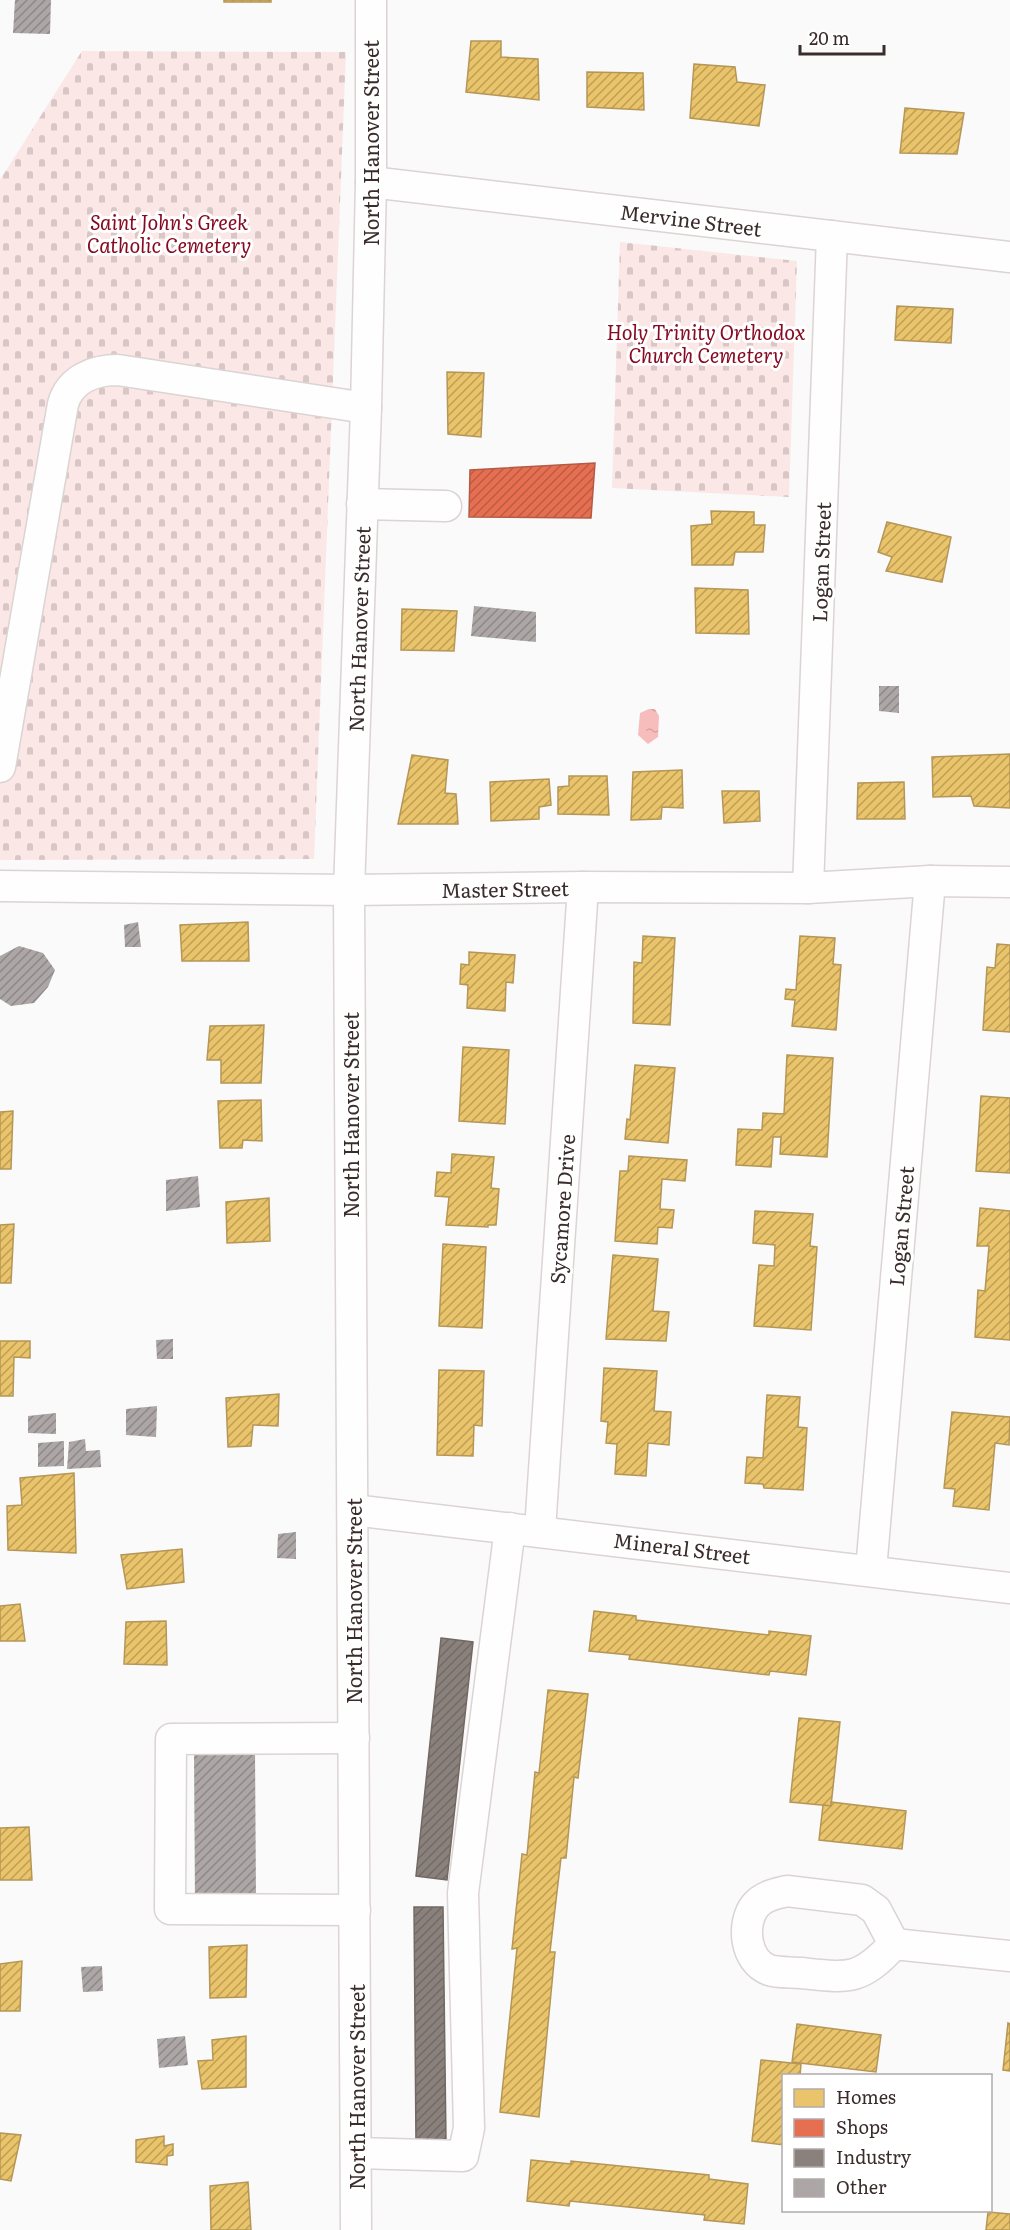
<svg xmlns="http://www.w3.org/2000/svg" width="1010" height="2230" font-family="Literata,serif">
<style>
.cemetery{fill:url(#cemetery-stones)}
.water{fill:url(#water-ripples)}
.homes{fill:url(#homes-hatch);stroke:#b59657;stroke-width:1.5}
.shops{fill:url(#shops-hatch);stroke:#b35b46;stroke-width:1.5}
.industry{fill:url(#industry-hatch);stroke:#726864;stroke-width:1.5}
.building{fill:url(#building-hatch)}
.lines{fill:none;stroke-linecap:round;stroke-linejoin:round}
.minor-casing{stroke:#dbd4d3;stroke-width:33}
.minor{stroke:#fefefe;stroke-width:30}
.labels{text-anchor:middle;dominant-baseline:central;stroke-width:6;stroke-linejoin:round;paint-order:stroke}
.street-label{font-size:20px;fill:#3b2c2c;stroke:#fff}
.park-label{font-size:20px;font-style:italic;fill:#860a21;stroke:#fff}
</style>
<defs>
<pattern id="cemetery-stones" width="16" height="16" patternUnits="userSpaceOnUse" patternTransform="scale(1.5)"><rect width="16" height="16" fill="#fce7e7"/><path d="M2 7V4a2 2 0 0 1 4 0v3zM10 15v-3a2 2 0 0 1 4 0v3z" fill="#d9c6c6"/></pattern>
<pattern id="water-ripples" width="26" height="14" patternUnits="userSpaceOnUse" patternTransform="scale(1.5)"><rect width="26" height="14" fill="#f6bdbc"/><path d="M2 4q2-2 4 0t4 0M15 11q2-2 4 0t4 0" fill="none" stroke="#d4a3a2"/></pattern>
<pattern id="homes-hatch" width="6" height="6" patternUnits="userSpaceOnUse" patternTransform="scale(1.5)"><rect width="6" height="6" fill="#e9c46a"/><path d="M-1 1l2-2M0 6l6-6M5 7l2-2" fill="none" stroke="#be9f57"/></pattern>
<pattern id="shops-hatch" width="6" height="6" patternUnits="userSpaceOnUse" patternTransform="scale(1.5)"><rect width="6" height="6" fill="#e76f51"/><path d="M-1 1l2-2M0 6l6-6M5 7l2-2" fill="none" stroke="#bc5b43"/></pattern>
<pattern id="industry-hatch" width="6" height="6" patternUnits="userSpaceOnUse" patternTransform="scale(1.5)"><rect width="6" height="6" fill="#8a817c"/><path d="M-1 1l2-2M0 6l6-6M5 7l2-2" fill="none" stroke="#726a66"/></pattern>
<pattern id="building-hatch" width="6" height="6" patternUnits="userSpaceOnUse" patternTransform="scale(1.5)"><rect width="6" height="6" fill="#aca6a6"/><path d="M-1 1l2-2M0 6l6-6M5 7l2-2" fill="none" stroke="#8d8787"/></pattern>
</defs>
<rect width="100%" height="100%" fill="#fafafa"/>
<!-- cemetery -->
<g class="cemetery">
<polygon points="82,51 346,52 314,859 0,860 0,180"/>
<polygon points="620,242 797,261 789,497 612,488"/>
</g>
<!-- water -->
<polygon class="water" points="649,709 655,709 659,716 658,737 648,744 638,735 640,713"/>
<!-- homes -->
<g class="homes">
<rect x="224" y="0" width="47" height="2"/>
<polygon points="471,41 501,41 501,57 538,59 539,100 466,92"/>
<polygon points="694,64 735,67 737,82 765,85 759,126 690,118"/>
<polygon points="587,72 643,73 644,110 587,107"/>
<polygon points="905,108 964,113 957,154 900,153"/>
<polygon points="897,306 953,309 951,343 895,340"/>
<polygon points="447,372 484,373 481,437 448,434"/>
<polygon points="711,511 754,512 754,525 765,525 763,552 735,552 733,565 692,565 691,526 712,524"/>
<polygon points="887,522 951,537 942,582 886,571 892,557 878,552"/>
<polygon points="695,588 748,590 749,634 696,633"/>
<polygon points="402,609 457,611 454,651 401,650"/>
<polygon points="1010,754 1010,808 974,806 971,796 933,797 932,757"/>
<polygon points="412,755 448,760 445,793 456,794 458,824 398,824"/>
<polygon points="682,770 683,808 662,807 661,819 631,820 633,772"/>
<polygon points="569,776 607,776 609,815 558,814 558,787 569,786"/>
<polygon points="549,779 551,805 539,807 539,819 491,821 490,782"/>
<polygon points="904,782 905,819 857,819 858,783"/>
<polygon points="722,791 759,791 760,821 724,823"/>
<polygon points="248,922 249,961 182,961 180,925"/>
<polygon points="643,936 675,938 670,1025 633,1023 634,962 642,963"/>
<polygon points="800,936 835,938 833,964 841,965 836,1030 792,1026 795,1000 785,999 786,989 796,990"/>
<polygon points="997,944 1010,945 1010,1032 983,1030 987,967 995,968"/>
<polygon points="469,952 515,955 513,983 506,982 505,1011 467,1008 468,985 460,984 461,964 469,965"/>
<polygon points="264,1025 261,1083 221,1083 221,1060 207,1060 210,1026"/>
<polygon points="463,1047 509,1050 505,1124 459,1121"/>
<polygon points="787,1055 833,1058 827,1157 780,1154 781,1137 773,1137 771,1167 736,1165 738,1129 762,1130 763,1113 784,1114"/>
<polygon points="635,1065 675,1068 668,1143 625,1139 627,1119 630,1120"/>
<polygon points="981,1096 1010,1098 1010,1173 976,1171"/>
<polygon points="261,1100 262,1141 243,1140 242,1148 220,1148 218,1101"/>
<polygon points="13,1111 11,1169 0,1169 0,1112"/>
<polygon points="452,1154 494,1157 491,1188 499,1189 496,1225 488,1225 488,1227 446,1225 449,1197 435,1196 437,1172 451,1173"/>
<polygon points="629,1156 687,1160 685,1181 662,1179 660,1209 674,1210 672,1228 658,1227 657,1244 615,1241 620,1171 628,1171"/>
<polygon points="269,1198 270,1241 227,1243 226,1202"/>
<polygon points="980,1208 1010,1211 1010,1340 975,1337 978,1290 985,1291 989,1246 977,1246"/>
<polygon points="755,1211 813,1214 810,1246 817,1247 811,1330 754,1326 759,1265 774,1266 775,1245 753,1243"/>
<polygon points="14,1224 11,1283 0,1283 0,1225"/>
<polygon points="443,1244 486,1247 482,1328 439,1326"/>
<polygon points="613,1255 658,1259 653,1311 669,1312 666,1341 606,1339"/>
<polygon points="0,1341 30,1341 30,1358 14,1357 13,1396 0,1396"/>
<polygon points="604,1368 657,1371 654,1411 671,1412 669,1445 648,1443 646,1476 615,1474 617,1444 606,1443 608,1422 601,1421"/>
<polygon points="439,1370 484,1371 482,1426 474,1425 473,1456 437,1455"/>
<polygon points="279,1394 278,1426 253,1425 251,1446 228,1447 226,1398"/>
<polygon points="767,1395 800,1397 798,1427 807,1428 803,1490 764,1488 763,1484 745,1483 747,1457 763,1458"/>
<polygon points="952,1412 1010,1417 1009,1445 995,1443 989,1510 953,1506 955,1489 944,1488"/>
<polygon points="74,1473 76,1553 8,1550 7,1506 22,1505 20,1478"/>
<polygon points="182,1549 184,1582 127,1589 121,1555"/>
<polygon points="20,1604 25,1641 0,1641 0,1606"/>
<polygon points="594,1611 636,1616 636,1620 769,1635 769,1631 811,1636 806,1675 770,1671 769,1675 629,1659 630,1655 589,1651"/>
<polygon points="166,1621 167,1665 124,1664 126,1622"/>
<polygon points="548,1690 588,1694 578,1778 574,1777 566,1858 561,1858 550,1952 555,1952 539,2117 500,2112 517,1948 512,1949 522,1854 527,1855 535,1772 539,1773"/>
<polygon points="799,1718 840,1722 831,1806 790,1802"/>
<polygon points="831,1802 906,1811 902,1849 819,1840 823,1805 831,1806"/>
<polygon points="29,1827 32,1880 0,1880 0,1828"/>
<polygon points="247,1945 246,1997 210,1998 209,1947"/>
<polygon points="22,1961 20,2011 0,2011 0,1964"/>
<polygon points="1008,2023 1010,2024 1010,2071 1003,2070"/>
<polygon points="797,2024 881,2035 876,2072 792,2062"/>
<polygon points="246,2036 246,2087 202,2089 198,2061 213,2060 212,2040"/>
<polygon points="761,2060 801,2064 800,2076 784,2076 784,2145 752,2141"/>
<polygon points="0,2133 21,2135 11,2181 0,2179"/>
<polygon points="164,2136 164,2146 173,2144 173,2155 167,2156 167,2165 136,2162 136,2140"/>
<polygon points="531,2160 571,2164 571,2161 709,2175 709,2179 748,2184 744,2224 704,2220 705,2215 570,2201 569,2206 527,2201"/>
<polygon points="248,2182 251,2230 211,2230 210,2186"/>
<polygon points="988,2212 1010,2214 1010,2230 986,2230"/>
</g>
<!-- shops -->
<polygon class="shops" points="595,463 591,518 469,517 470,470"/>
<!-- industry -->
<g class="industry">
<polygon points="441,1638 473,1642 447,1880 416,1876"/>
<polygon points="414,1907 443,1907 446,2142 416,2143"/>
</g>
<!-- building -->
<g class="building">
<polygon points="15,0 51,0 50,34 13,33"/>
<polygon points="474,606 536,612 536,642 471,636"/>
<polygon points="879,686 899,686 899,713 879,711"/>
<polygon points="138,922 141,947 125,947 124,925"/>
<polygon points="19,946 43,953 55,970 48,987 34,1003 11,1006 0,999 0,956"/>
<polygon points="198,1176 200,1207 166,1211 166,1180"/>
<polygon points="173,1339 173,1359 157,1359 156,1340"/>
<polygon points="157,1406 156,1437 126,1435 126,1409"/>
<polygon points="56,1413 56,1434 28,1433 28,1416"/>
<polygon points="85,1439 86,1451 100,1450 101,1467 67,1469 69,1442"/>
<polygon points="64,1441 64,1466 38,1467 38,1443"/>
<polygon points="296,1532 296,1559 277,1558 278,1534"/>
<polygon points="255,1749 256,1902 195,1903 194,1750"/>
<polygon points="102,1966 103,1991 83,1992 81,1967"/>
<polygon points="185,2036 188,2065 159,2068 157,2039"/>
</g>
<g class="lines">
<!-- minor casing -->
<g class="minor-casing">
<g id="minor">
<polyline points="371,182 1010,257"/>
<polyline points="362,504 446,506"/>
<path d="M0,767L63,404C70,379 94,370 118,370L366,408"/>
<polyline points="0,886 349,890 583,887 808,888 930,881 1010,882"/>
<polyline points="808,888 832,236"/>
<polyline points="353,1510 1010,1588"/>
<polyline points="540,1530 583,887"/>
<polyline points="871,1570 930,881"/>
<polyline points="354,1738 171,1739 170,1909 355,1910"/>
<path d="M787,1891L862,1900L876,1910L894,1944C860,1981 849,1978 801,1973C791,1972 778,1973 769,1970C745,1961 741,1924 755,1906C763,1896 775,1894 787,1891Z"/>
<polyline points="894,1944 1010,1956"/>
<polyline points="356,2153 463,2156 469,2128 463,1893 510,1528"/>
<polyline points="356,2230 349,890 366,408 371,182 371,0"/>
</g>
</g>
<!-- minor -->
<use href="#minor" class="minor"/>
</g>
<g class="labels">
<!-- street labels -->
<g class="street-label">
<text transform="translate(370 143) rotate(-90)">North Hanover Street</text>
<text transform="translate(691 219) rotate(7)">Mervine Street</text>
<text transform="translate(820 562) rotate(-88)">Logan Street</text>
<text transform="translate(358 629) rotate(-88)">North Hanover Street</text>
<text transform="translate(505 888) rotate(-1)">Master Street</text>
<text transform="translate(350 1115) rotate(-90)">North Hanover Street</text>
<text transform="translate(561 1209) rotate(-86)">Sycamore Drive</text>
<text transform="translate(900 1226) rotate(-85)">Logan Street</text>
<text transform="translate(682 1547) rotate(7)">Mineral Street</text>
<text transform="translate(353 1601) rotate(-90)">North Hanover Street</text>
<text transform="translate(356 2087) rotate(-90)">North Hanover Street</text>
</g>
<!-- park labels -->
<g class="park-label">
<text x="169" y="221">Saint John's Greek<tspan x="169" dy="23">Catholic Cemetery</tspan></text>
<text x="706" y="331">Holy Trinity Orthodox<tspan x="706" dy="23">Church Cemetery</tspan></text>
</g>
</g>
<!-- legend -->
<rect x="782" y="2074" width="210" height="138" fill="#ffffff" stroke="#b1abab" stroke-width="1.5"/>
<rect x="794" y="2089" width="30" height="18" fill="#e9c46a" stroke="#b1abab" stroke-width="1.5"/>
<text x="836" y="2104" font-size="18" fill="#3b2c2c">Homes</text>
<rect x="794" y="2119" width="30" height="18" fill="#e76f51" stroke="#b1abab" stroke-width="1.5"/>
<text x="836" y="2134" font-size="18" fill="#3b2c2c">Shops</text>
<rect x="794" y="2149" width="30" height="18" fill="#8a817c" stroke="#b1abab" stroke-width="1.5"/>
<text x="836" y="2164" font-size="18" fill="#3b2c2c">Industry</text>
<rect x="794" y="2179" width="30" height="18" fill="#aca6a6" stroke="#b1abab" stroke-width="1.5"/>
<text x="836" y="2194" font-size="18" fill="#3b2c2c">Other</text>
<!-- scale -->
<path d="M800 45v9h84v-9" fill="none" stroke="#3b2c2c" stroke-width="3"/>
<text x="809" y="45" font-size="18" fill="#3b2c2c" stroke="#ffffff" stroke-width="4.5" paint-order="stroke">20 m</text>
</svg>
